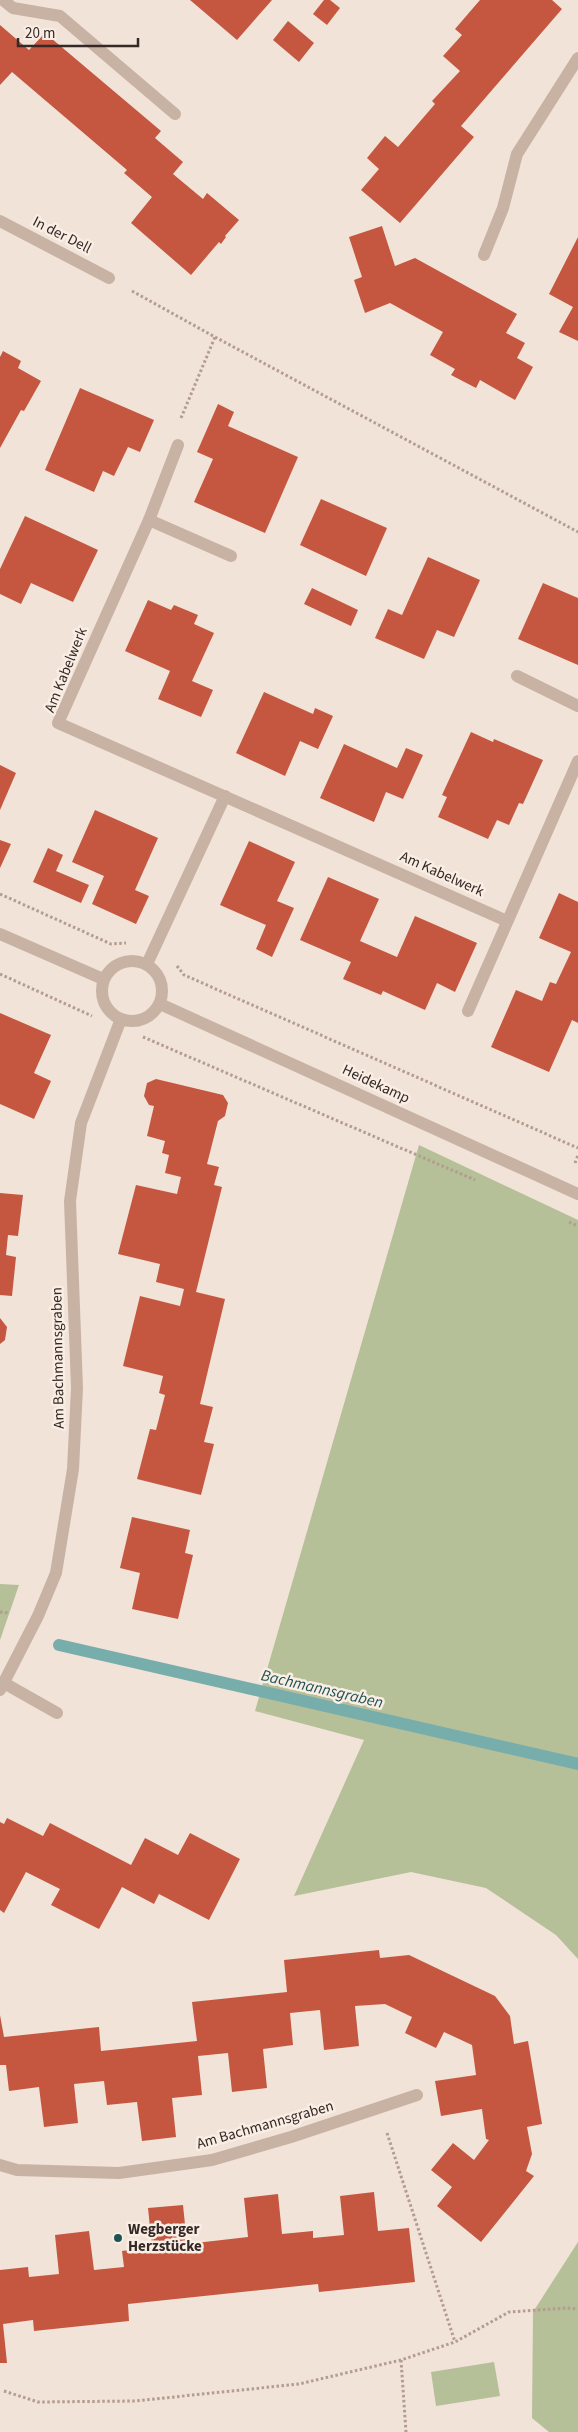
<svg xmlns="http://www.w3.org/2000/svg" width="578" height="2432" font-family="'Source Sans 3',sans-serif">
<style>
.green{fill:#b5bf98}
.lines{fill:none;stroke-linecap:round;stroke-linejoin:round}
.stream{stroke:#77adab;stroke-width:12}
.building{fill:#c55741}
.path{stroke:#b49c8e;stroke-width:3;stroke-dasharray:2.5 2.5;stroke-linecap:butt}
.service{stroke:#c8b2a4;stroke-width:12}
.minor{stroke:#c8b2a4;stroke-width:12}
.tertiary{stroke:#c8b2a4;stroke-width:12}
.poi-dot{fill:#1c5454;stroke:#f9ede4;stroke-width:2}
.labels{text-anchor:middle;dominant-baseline:central;stroke-width:5;stroke-linejoin:round;paint-order:stroke}
.street-label{font-size:15px;fill:#342926;stroke:#f9ede4}
.poi-label{font-size:15px;font-weight:bold;fill:#342926;stroke:#f9ede4;text-anchor:start}
.water-label{font-size:16px;font-style:italic;fill:#1c5454;stroke:#f9ede4}
</style>
<rect width="100%" height="100%" fill="#f1e3d8"/>
<!-- green -->
<g class="green">
<polygon points="419,1145 578,1220 578,1959 556,1935 486,1888 411,1872 294,1896 364,1740 255,1711"/>
<polygon points="0,1584 19,1585 0,1640"/>
<polygon points="578,2242 578,2432 549,2432 532,2418 533,2312"/>
<polygon points="494,2362 500,2396 436,2406 431,2372"/>
</g>
<g class="lines">
<!-- stream -->
<polyline class="stream" points="59,1645 578,1764"/>
</g>
<!-- building -->
<g class="building">
<polygon points="190,0 272,0 237,40"/>
<polygon points="324,0 330,0 340,8 327,25 313,14"/>
<polygon points="480,0 552,0 562,9 461,126 474,137 400,223 361,190 379,169 367,158 385,136 398,147 435,104 432,101 460,71 443,56 462,35 455,29"/>
<polygon points="288,21 314,43 299,62 273,40"/>
<polygon points="0,25 29,50 45,33 161,131 155,138 183,162 173,174 203,199 207,193 239,220 225,236 226,237 221,244 219,242 191,275 131,223 152,197 124,173 127,170 12,72 0,85"/>
<polygon points="382,226 395,266 415,258 517,314 506,333 525,343 517,358 533,367 515,400 480,380 476,388 451,375 455,369 430,355 443,332 390,303 365,313 354,280 362,277 349,237"/>
<polygon points="578,237 578,341 559,332 573,307 549,294"/>
<polygon points="3,351 21,361 18,368 41,381 24,411 21,410 0,448 0,357"/>
<polygon points="80,388 154,420 140,452 128,447 114,476 103,471 94,492 45,470"/>
<polygon points="218,404 234,412 228,426 298,457 265,533 194,502 213,459 197,452"/>
<polygon points="321,499 387,528 366,576 300,545"/>
<polygon points="25,516 98,550 73,602 31,583 21,604 0,594 0,569"/>
<polygon points="428,557 480,580 454,637 437,630 424,659 375,638 388,609 402,615"/>
<polygon points="543,583 578,598 578,665 518,639"/>
<polygon points="312,588 358,610 351,626 304,604"/>
<polygon points="148,600 171,610 174,605 198,615 194,624 214,633 192,681 213,690 201,717 158,699 170,671 125,651"/>
<polygon points="264,692 313,714 315,708 333,716 318,749 300,741 285,776 236,753"/>
<polygon points="471,732 493,742 494,739 543,760 523,804 519,803 509,825 497,820 488,839 438,817 447,797 442,795"/>
<polygon points="344,744 397,768 406,748 423,755 403,799 386,792 374,822 320,798"/>
<polygon points="0,765 16,773 0,810"/>
<polygon points="95,810 158,838 135,890 149,896 136,924 92,904 104,876 72,862"/>
<polygon points="0,840 11,844 0,868"/>
<polygon points="249,841 295,862 277,901 294,908 272,957 256,949 266,925 220,905"/>
<polygon points="48,848 63,855 56,871 89,885 81,903 33,882"/>
<polygon points="328,877 379,899 360,941 397,957 415,916 477,943 455,992 437,983 425,1010 383,991 381,995 343,979 351,962 300,940"/>
<polygon points="559,893 578,902 578,1023 572,1020 549,1072 491,1047 516,990 542,1001 550,982 556,984 571,952 539,938"/>
<polygon points="0,1013 51,1035 34,1073 51,1081 34,1119 0,1104"/>
<polygon points="156,1079 223,1095 228,1103 225,1116 218,1121 207,1164 219,1167 214,1185 222,1187 196,1292 225,1299 200,1404 213,1407 204,1442 214,1444 201,1495 137,1479 150,1429 156,1430 165,1395 159,1393 163,1376 123,1366 140,1296 180,1306 184,1289 156,1282 160,1264 118,1254 136,1185 177,1194 181,1177 165,1173 169,1155 162,1153 165,1141 147,1136 154,1106 149,1105 144,1096 147,1083"/>
<polygon points="0,1193 23,1195 18,1236 8,1235 6,1255 16,1257 12,1296 0,1295"/>
<polygon points="0,1318 7,1327 5,1340 0,1344"/>
<polygon points="132,1517 190,1530 185,1553 193,1555 178,1619 132,1609 140,1573 120,1568"/>
<polygon points="7,1818 43,1836 50,1823 131,1865 145,1838 178,1855 190,1833 240,1859 209,1920 159,1894 154,1904 122,1887 99,1929 51,1905 60,1889 26,1872 4,1913 0,1910 0,1822 4,1824"/>
<polygon points="379,1950 380,1958 409,1955 495,1996 510,2016 514,2044 528,2041 542,2124 527,2127 532,2154 526,2171 534,2176 481,2242 437,2206 452,2187 431,2170 453,2143 474,2160 489,2140 486,2139 482,2109 441,2116 435,2081 476,2075 472,2045 444,2032 436,2048 405,2033 412,2017 385,2004 355,2006 359,2046 324,2050 320,2010 290,2013 293,2045 263,2049 267,2088 232,2092 228,2053 198,2056 202,2095 172,2098 176,2137 142,2141 137,2102 107,2105 104,2081 74,2084 78,2123 44,2127 39,2087 9,2091 6,2065 0,2065 0,2015 4,2037 99,2027 101,2051 197,2041 192,2002 287,1992 284,1960"/>
<polygon points="374,2192 378,2231 409,2228 415,2282 319,2292 318,2284 128,2304 129,2321 34,2331 33,2320 3,2324 7,2363 0,2363 0,2270 28,2267 29,2277 59,2274 55,2235 89,2231 94,2270 124,2267 122,2251 152,2247 148,2208 183,2205 187,2244 248,2237 244,2198 278,2194 282,2234 313,2231 313,2238 344,2235 340,2196"/>
</g>
<g class="lines">
<!-- path -->
<g class="path">
<polyline points="132,291 215,337 578,532"/>
<polyline points="181,418 215,337"/>
<polyline points="0,894 111,944 126,943"/>
<polyline points="177,966 184,975 578,1148"/>
<polyline points="0,974 92,1016"/>
<polyline points="143,1037 475,1180"/>
<polyline points="575,1163 578,1155"/>
<polyline points="569,1222 578,1226"/>
<polyline points="0,1612 10,1613"/>
<polyline points="387,2133 455,2342"/>
<polyline points="401,2360 406,2432"/>
<polyline points="4,2391 38,2402 135,2401 299,2384 401,2360 455,2342 509,2312 567,2308 578,2309"/>
</g>
<!-- service -->
<g class="service">
<polyline points="3,0 13,8 60,16 175,114"/>
<polyline points="0,221 109,278"/>
<polyline points="484,255 503,208 517,154 578,58"/>
<polyline points="4,1683 57,1713"/>
</g>
<!-- minor -->
<g class="minor">
<polyline points="178,445 149,520 58,723 507,921"/>
<polyline points="149,520 231,556"/>
<polyline points="517,676 578,706"/>
<polyline points="147,964 225,796"/>
<polyline points="468,1011 578,761"/>
<polyline points="0,1690 38,1616 56,1573 73,1469 77,1388 70,1201 81,1123 121,1019"/>
<polyline points="0,2165 17,2170 119,2173 212,2160 291,2137 417,2095"/>
</g>
<!-- tertiary -->
<g class="tertiary">
<polyline points="0,934 103,979"/>
<circle cx="132" cy="991" r="30"/>
<polyline points="160,1004 578,1194"/>
</g>
</g>
<!-- markers -->
<circle class="poi-dot" cx="118" cy="2238" r="5"/>
<g class="labels">
<!-- street labels -->
<g class="street-label">
<text transform="translate(62 235) rotate(27)">In der Dell</text>
<text transform="translate(66 670) rotate(-68)">Am Kabelwerk</text>
<text transform="translate(442 874) rotate(24)">Am Kabelwerk</text>
<text transform="translate(376 1084) rotate(25)">Heidekamp</text>
<text transform="translate(58 1358) rotate(-91)">Am Bachmannsgraben</text>
<text transform="translate(265 2125) rotate(-16)">Am Bachmannsgraben</text>
</g>
<!-- poi labels -->
<g class="poi-label">
<text x="128" y="2229">Wegberger<tspan x="128" dy="17">Herzstücke</tspan></text>
</g>
<!-- water labels -->
<g class="water-label">
<text transform="translate(322 1689) rotate(13)">Bachmannsgraben</text>
</g>
</g>
<!-- scale -->
<path d="M18 38v8h120v-8" fill="none" stroke="#342926" stroke-width="2.5"/>
<text x="25" y="38" font-size="15" fill="#342926" stroke="#f9ede4" stroke-width="4" paint-order="stroke">20 m</text>
</svg>
